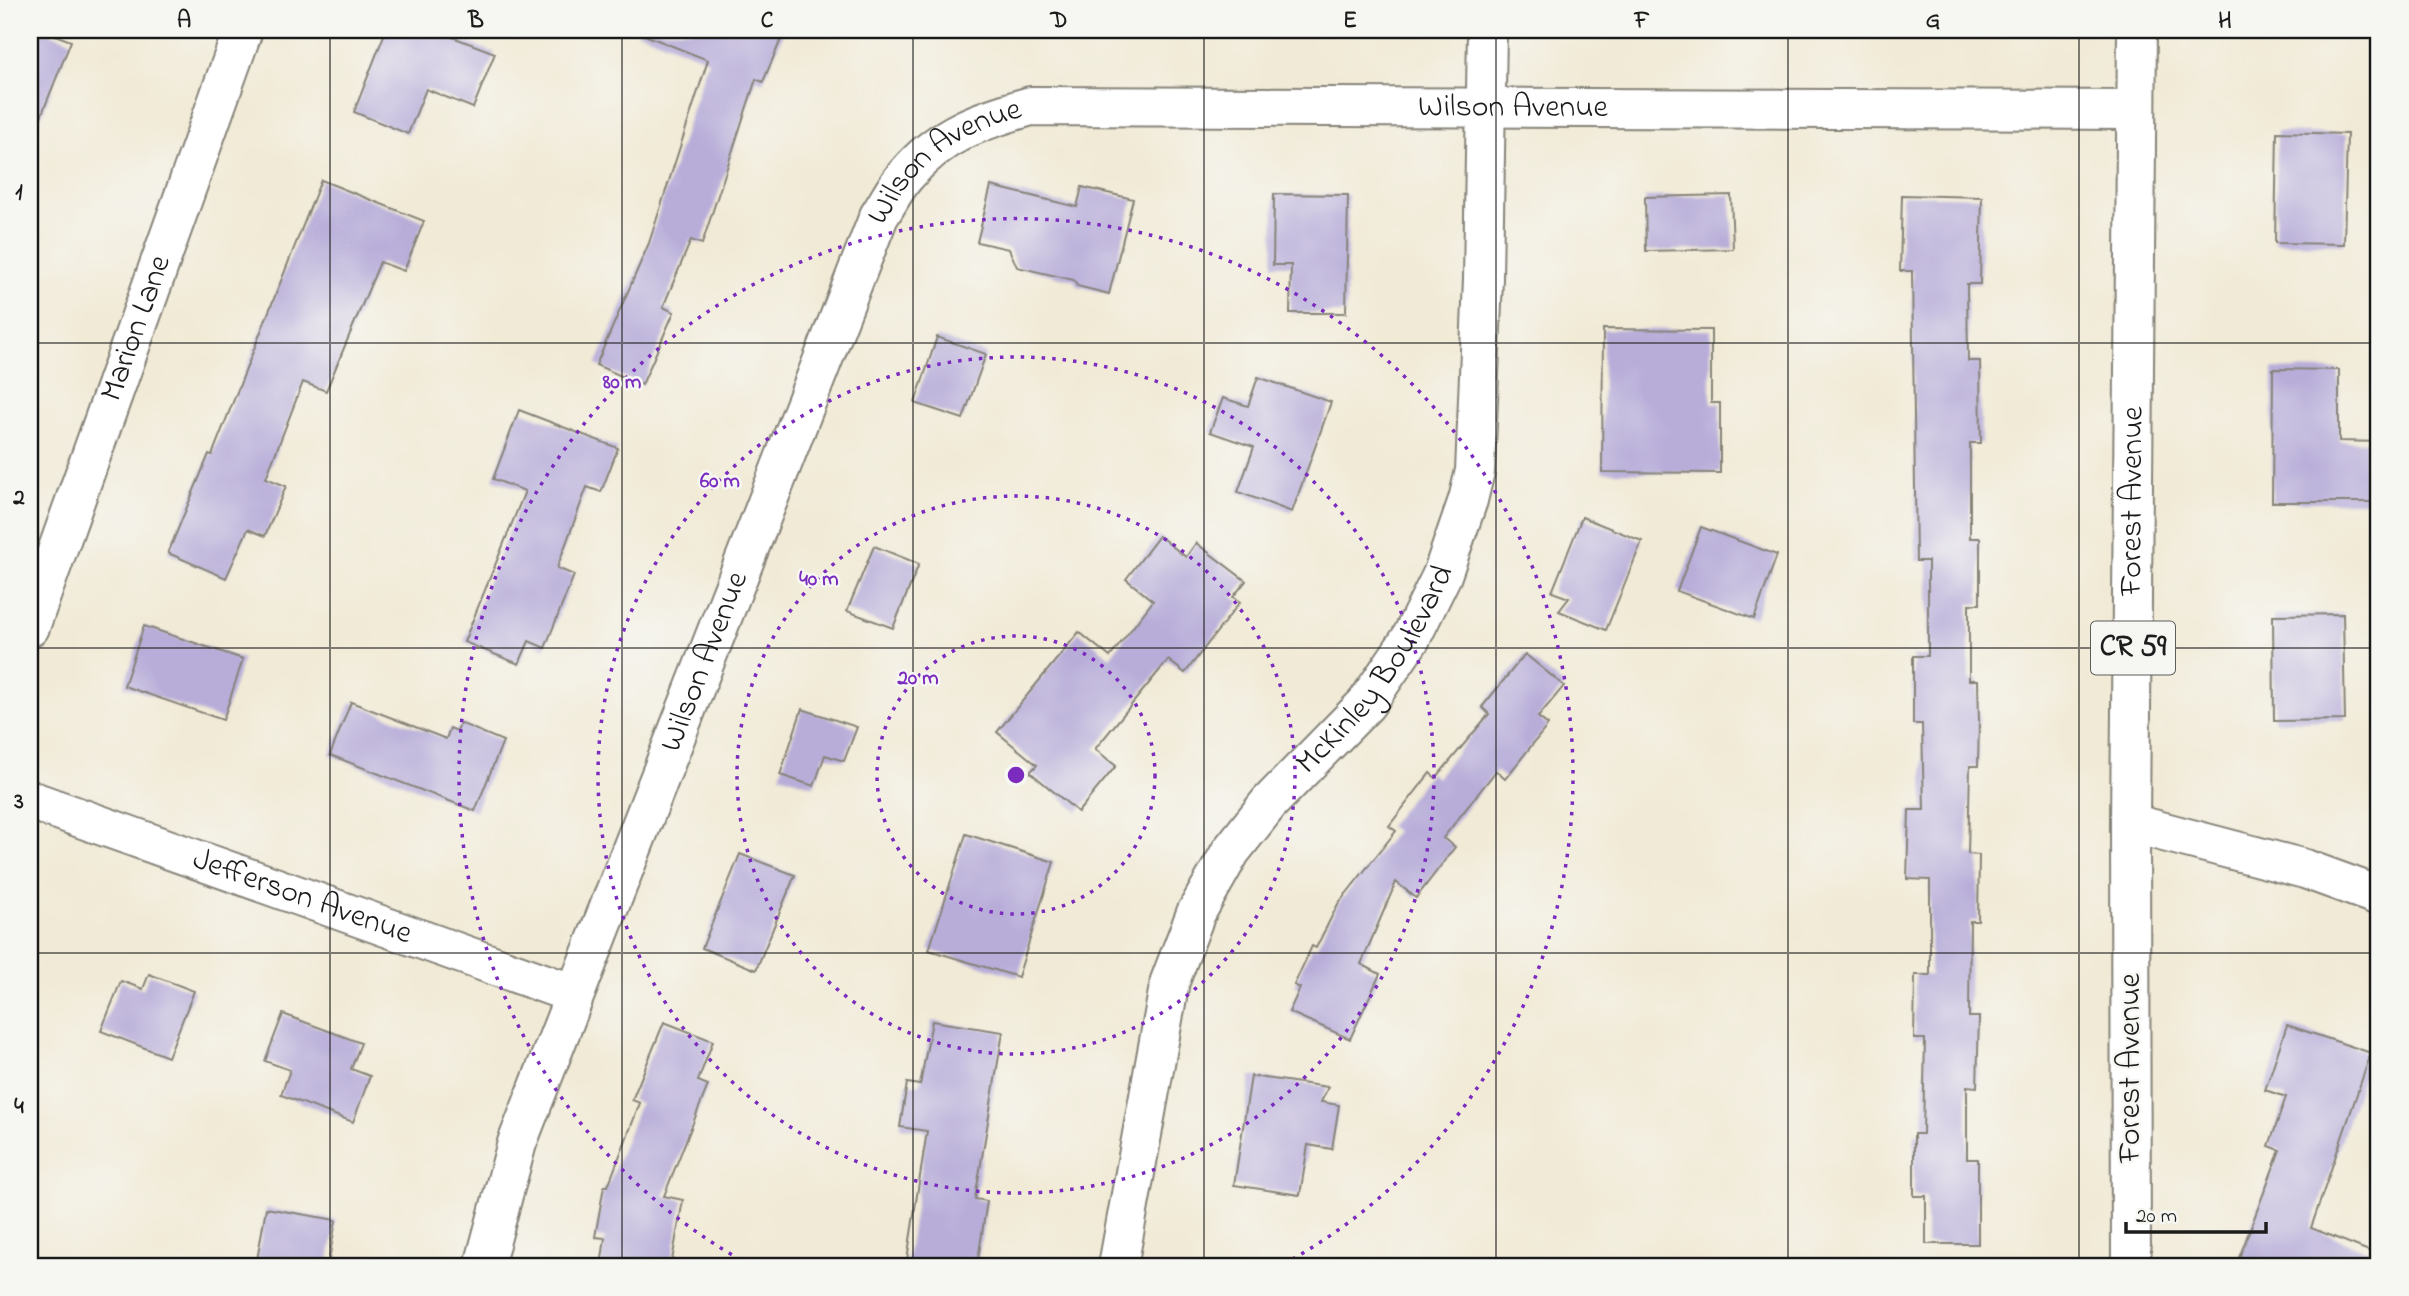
<svg xmlns="http://www.w3.org/2000/svg" width="2409" height="1296" font-family="'Indie Flower',sans-serif">
<style>
.building{fill:#b8add9}
.lines{fill:none;stroke-linecap:round;stroke-linejoin:round}
.minor-casing{stroke:#868379;stroke-width:42}
.major-casing{stroke:#868379;stroke-width:42}
.minor{stroke:#fff;stroke-width:38}
.major{stroke:#fff;stroke-width:38}
.grid{fill:none;stroke:#1c1c1c;stroke-width:2;stroke-opacity:0.55}
.ring{fill:none;stroke:#7b2cbf;stroke-width:3.5;stroke-dasharray:3.5 7}
.labels{text-anchor:middle;dominant-baseline:central;stroke-width:5;stroke-linejoin:round;paint-order:stroke}
.shield{fill:#f6f6f2;stroke:#5d5d5c;stroke-width:2}
.shield-label{font-size:30px;font-weight:bold;fill:#1c1c1c}
.street-label{font-size:32px;fill:#1c1c1c;stroke:#f6f6f2}
.centre{fill:#7b2cbf;stroke:#f6f6f2;stroke-width:3.5}
.ring-label{font-size:21px;text-anchor:middle;font-weight:bold;fill:#7b2cbf;stroke:#f6f6f2;stroke-width:5;stroke-linejoin:round;paint-order:stroke}
.neatline{fill:none;stroke:#1c1c1c;stroke-width:2.5}
.grid-label{font-size:23px;text-anchor:middle;font-weight:bold;fill:#1c1c1c}
</style>
<rect width="100%" height="100%" fill="#f6f6f2"/>
<filter id="ink" filterUnits="userSpaceOnUse"><feTurbulence type="fractalNoise" baseFrequency=".0143" numOctaves="2"/><feDisplacementMap in="SourceGraphic" scale="14" xChannelSelector="R" yChannelSelector="G"/><feConvolveMatrix kernelMatrix="1 2 1 2 8 2 1 2 1" color-interpolation-filters="sRGB"/></filter>
<filter id="wash" filterUnits="userSpaceOnUse"><feTurbulence type="fractalNoise" baseFrequency=".00686" numOctaves="4" result="noise"/><feDisplacementMap in="SourceGraphic" scale="28" xChannelSelector="R" yChannelSelector="G"/><feGaussianBlur stdDeviation="1.57" result="paint"/><feColorMatrix in="noise" values="0 0 0 0 0 0 0 0 0 0 0 0 0 0 0 0 0 1.4 0 .05"/><feComposite in="paint" operator="in"/></filter>
<g filter="url(#wash)">
<rect width="100%" height="100%" fill="#f1ead6"/>
<g id="blocks">
<!-- building -->
<g class="building">
<polygon points="30,30 42,30 71,41 32,139 30,139"/>
<polygon points="386,30 434,30 495,53 473,108 426,89 408,134 354,112"/>
<polygon points="637,30 785,30 763,82 756,79 702,244 691,240 663,307 674,312 642,385 596,365 649,243 708,60 637,32"/>
<polygon points="2277,132 2347,134 2344,244 2275,243"/>
<polygon points="321,180 424,221 404,271 380,262 326,391 303,382 266,478 286,486 265,536 248,529 226,578 168,553 209,454 212,455"/>
<polygon points="991,186 1077,207 1082,187 1133,199 1109,294 1077,286 1074,280 1017,267 1009,249 977,242"/>
<polygon points="1274,194 1348,195 1346,313 1290,313 1291,265 1273,265"/>
<polygon points="1731,195 1733,249 1646,251 1645,197"/>
<polygon points="1902,195 1982,197 1980,284 1967,284 1968,361 1980,361 1981,443 1970,443 1970,538 1980,538 1980,604 1969,604 1969,680 1978,680 1979,721 1978,766 1970,766 1968,854 1979,855 1978,921 1970,921 1969,1017 1979,1017 1977,1087 1967,1086 1967,1159 1978,1159 1978,1244 1926,1244 1926,1196 1914,1196 1914,1134 1923,1134 1925,1039 1914,1039 1915,975 1930,975 1930,880 1907,879 1909,810 1924,810 1922,724 1913,724 1913,656 1928,656 1928,561 1916,561 1912,271 1900,271"/>
<polygon points="1603,329 1711,330 1711,403 1720,403 1720,473 1602,472"/>
<polygon points="937,337 986,354 963,419 915,403"/>
<polygon points="2273,369 2339,370 2339,441 2379,442 2379,502 2272,502"/>
<polygon points="1258,377 1331,402 1292,512 1238,492 1254,447 1210,432 1223,398 1248,406"/>
<polygon points="519,410 618,448 601,492 587,487 557,568 574,575 545,648 529,641 519,664 464,642 525,491 493,479"/>
<polygon points="1582,517 1642,541 1606,630 1559,611 1569,598 1552,592"/>
<polygon points="1701,527 1777,555 1754,619 1677,591"/>
<polygon points="1159,536 1186,557 1196,543 1246,581 1233,597 1240,602 1185,673 1168,660 1095,749 1116,766 1078,812 1030,772 1037,765 997,732 1079,632 1110,657 1153,601 1126,579"/>
<polygon points="874,546 919,564 893,628 847,611"/>
<polygon points="2343,614 2345,720 2274,721 2273,615"/>
<polygon points="144,626 243,659 223,720 124,686"/>
<polygon points="1525,654 1564,686 1538,717 1548,725 1505,779 1496,771 1443,838 1455,847 1416,898 1396,882 1361,964 1380,974 1350,1039 1289,1012 1300,988 1294,985 1312,946 1316,948 1338,904 1396,831 1389,826 1430,773 1436,778 1489,714 1482,707"/>
<polygon points="351,702 446,739 450,728 457,731 460,723 503,741 475,811 330,755"/>
<polygon points="802,709 857,727 844,761 825,755 814,786 780,775"/>
<polygon points="966,834 1054,862 1018,977 929,950"/>
<polygon points="740,854 795,875 756,970 702,948"/>
<polygon points="149,974 194,991 168,1057 101,1031 121,981 143,989"/>
<polygon points="283,1014 361,1043 351,1069 370,1076 353,1122 281,1095 290,1070 265,1061"/>
<polygon points="932,1021 1003,1032 975,1199 987,1201 977,1266 906,1266 927,1131 900,1127 907,1083 920,1085"/>
<polygon points="664,1022 713,1041 698,1081 708,1085 664,1196 683,1200 671,1266 601,1266 605,1238 595,1237 604,1186 608,1186 640,1103 632,1100"/>
<polygon points="2287,1025 2371,1053 2311,1228 2379,1255 2379,1266 2236,1266 2280,1150 2269,1146 2286,1097 2265,1090"/>
<polygon points="1251,1076 1328,1087 1321,1102 1339,1105 1332,1149 1308,1145 1300,1195 1234,1185"/>
<polygon points="266,1208 336,1220 328,1266 256,1266"/>
</g>
</g>
</g>
<g filter="url(#ink)">
<use href="#blocks" fill-opacity="0" stroke="#868379" stroke-width="2"/>
<g class="lines">
<!-- minor casing -->
<g class="minor-casing">
<g id="minor">
<path id="s1" d="M30,627L243,30"/>
<path id="s2" d="M30,800L574,994"/>
<polyline points="2130,823 2305,869 2379,896"/>
<path id="s3" d="M484,1266L517,1143L879,216C888,203 895,187 906,175C941,133 981,120 1031,106L2136,110"/>
<path id="s4" d="M1118,1266L1170,981L1196,913L1231,851L1269,803L1366,704L1411,638L1442,575L1468,500L1475,471L1483,279L1487,30"/>
</g>
</g>
<!-- major casing -->
<g class="major-casing">
<g id="major">
<path id="s5" d="M2131,1266L2130,823L2137,30"/>
</g>
</g>
<!-- minor -->
<use href="#minor" class="minor"/>
<!-- major -->
<use href="#major" class="major"/>
</g>
</g>
<!-- grid -->
<path class="grid" d="M330,30V1266M622,30V1266M913,30V1266M1204,30V1266M1496,30V1266M1788,30V1266M2079,30V1266M30,343H2379M30,648H2379M30,953H2379"/>
<!-- distance rings -->
<g class="ring">
<circle cx="1016" cy="775" r="139"/>
<circle cx="1016" cy="775" r="279"/>
<circle cx="1016" cy="775" r="418"/>
<path d="M750 1265A557 557 0 1 1 1282 1265"/>
</g>
<g class="labels">
<!-- shield labels -->
<rect class="shield" x="2091" y="621.5" width="84" height="53" rx="5"/>
<g class="shield-label">
<text x="2133" y="648">CR 59</text>
</g>
<!-- street labels -->
<g class="street-label">
<text stroke="none"><textPath href="#s3" startOffset="1799">Wilson Avenue</textPath></text>
<text stroke="none"><textPath href="#s3" startOffset="1211">Wilson Avenue</textPath></text>
<text stroke="none"><textPath href="#s1" startOffset="317">Marion Lane</textPath></text>
<text stroke="none"><textPath href="#s5" startOffset="765">Forest Avenue</textPath></text>
<text stroke="none"><textPath href="#s3" startOffset="644">Wilson Avenue</textPath></text>
<text stroke="none"><textPath href="#s4" startOffset="667">McKinley Boulevard</textPath></text>
<text stroke="none"><textPath href="#s2" startOffset="289">Jefferson Avenue</textPath></text>
<text transform="translate(2131 1068) rotate(-90)">Forest Avenue</text>
</g>
</g>
<circle cx="1016" cy="775" r="10" class="centre"/>
<g class="ring-label">
<text x="622" y="388">80 m</text>
<text x="720" y="487">60 m</text>
<text x="819" y="585">40 m</text>
<text x="918" y="684">20 m</text>
</g>
<!-- margin -->
<rect width="2409" height="1296" fill="none" stroke="#f6f6f2" stroke-width="77"/>
<!-- scale -->
<path d="M2126 1222v10h140v-10" fill="none" stroke="#1c1c1c" stroke-width="3.5"/>
<text x="2136" y="1222" font-size="21" fill="#1c1c1c" stroke="#f6f6f2" stroke-width="5" paint-order="stroke">20 m</text>
<rect x="38" y="38" width="2332" height="1220" class="neatline"/>
<g class="grid-label">
<text x="184" y="27">A</text>
<text x="476" y="27">B</text>
<text x="767" y="27">C</text>
<text x="1059" y="27">D</text>
<text x="1350" y="27">E</text>
<text x="1642" y="27">F</text>
<text x="1933" y="27">G</text>
<text x="2225" y="27">H</text>
<text x="19" y="199">1</text>
<text x="19" y="504">2</text>
<text x="19" y="808">3</text>
<text x="19" y="1113">4</text>
</g>
</svg>
